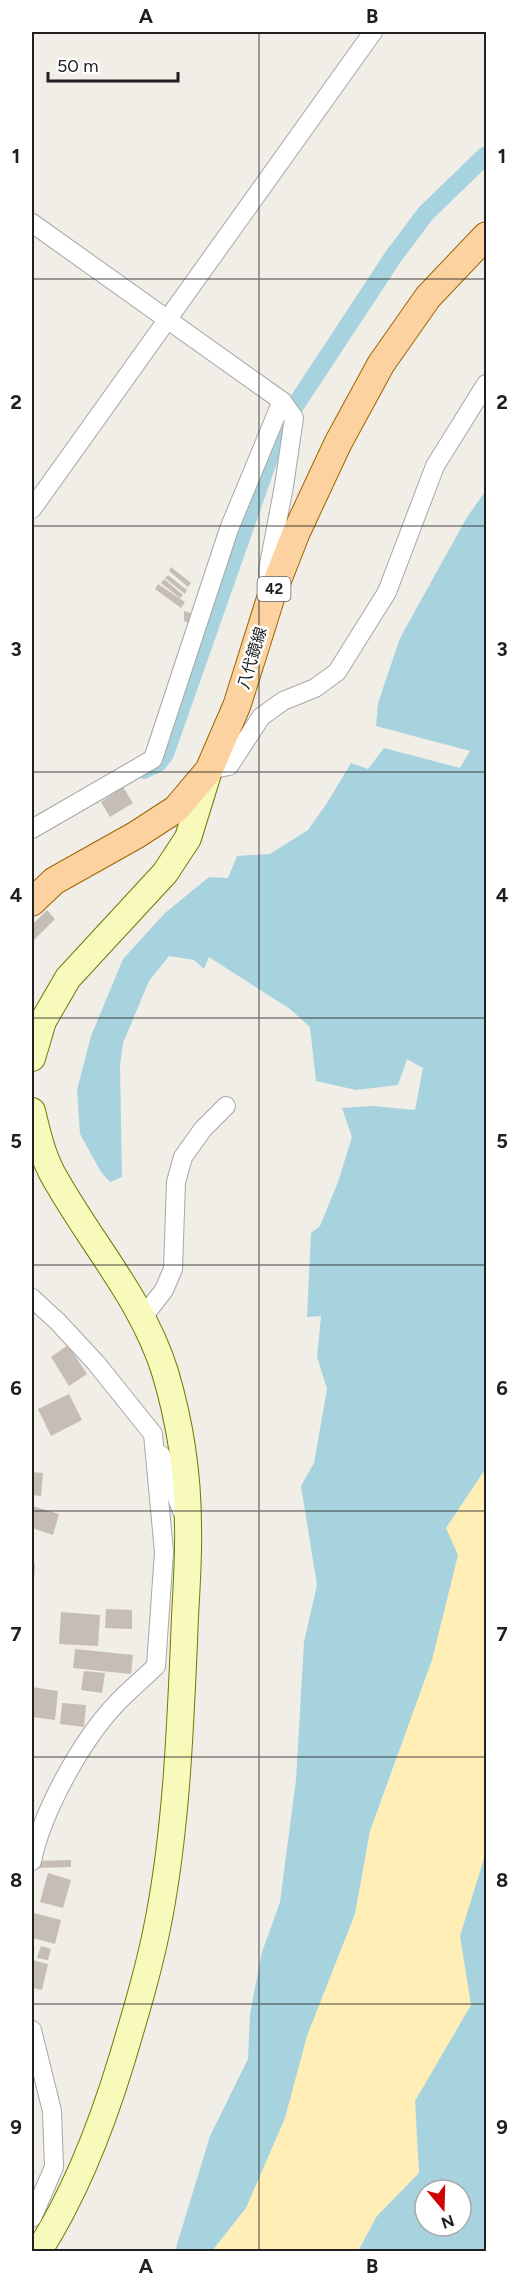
<svg xmlns="http://www.w3.org/2000/svg" width="518" height="2283" font-family="Figtree,'Noto Sans JP',sans-serif">
<style>
.sand{fill:#ffefb7}
.water{fill:#a7d3de;fill-rule:evenodd}
.lines{fill:none;stroke-linecap:round;stroke-linejoin:round}
.canal{stroke:#a7d3de;stroke-width:18}
.building{fill:#c6bdb6}
.street-casing{stroke:#a7a7a7;stroke-width:20}
.secondary-casing{stroke:#707a05;stroke-width:28}
.primary-casing{stroke:#9d6500;stroke-width:29}
.street{stroke:#fff;stroke-width:18}
.secondary{stroke:#f8fabc;stroke-width:26}
.primary{stroke:#fcd2a1;stroke-width:27}
.grid{fill:none;stroke:#202020;stroke-width:1.5;stroke-opacity:0.55}
.labels{text-anchor:middle;dominant-baseline:central;stroke-width:5;stroke-linejoin:round;paint-order:stroke}
.shield{fill:#fff;stroke:#636363;stroke-width:1.5}
.shield-label{font-size:15px;font-weight:bold;fill:#202020}
.street-label{font-size:16px;fill:#202020;stroke:#fff}
.neatline{fill:none;stroke:#202020;stroke-width:2}
.grid-label{font-size:20px;text-anchor:middle;font-weight:bold;fill:#202020}
</style>
<rect width="100%" height="100%" fill="#f1ede7"/>
<!-- sand -->
<polygon class="sand" points="486,1468 486,1852 460,1936 472,2005 415,2101 419,2173 377,2216 358,2251 212,2252 246,2208 285,2118 307,2036 355,1914 370,1831 404,1740 446,1528"/>
<!-- water -->
<g class="water">
<polygon points="486,490 486,1468 446,1528 458,1555 432,1660 370,1831 355,1914 307,2036 285,2118 246,2208 212,2251 175,2251 210,2136 248,2059 250,2014 262,1952 280,1902 296,1780 304,1642 317,1585 301,1486 314,1463 327,1389 317,1357 321,1316 307,1317 311,1233 320,1226 338,1182 352,1137 342,1108 373,1106 415,1110 423,1068 407,1059 398,1085 356,1090 316,1081 310,1027 290,1009 209,957 204,969 194,960 169,956 149,981 123,1043 120,1065 122,1177 110,1182 101,1172 80,1134 77,1090 91,1036 123,959 165,913 209,877 228,878 237,856 270,854 308,830 327,803 351,763 368,769 384,748 460,768 470,751 376,726 378,703 400,638 466,519"/>
<path d="M486,1852V2251H358L377,2216L419,2173L415,2101L471,2005L460,1936ZM425,2190H461V2226H425Z"/>
</g>
<g class="lines">
<!-- canal -->
<g class="canal">
<polyline points="295,406 393,257 426,213 486,155"/>
<polyline points="144,770 158,763 165,754 273,447 287,417"/>
</g>
</g>
<!-- building -->
<g class="building">
<polygon points="171,567 191,583 188,587 169,571"/>
<polygon points="168,575 187,590 185,594 165,578"/>
<polygon points="164,579 183,595 180,598 161,583"/>
<polygon points="158,584 185,602 181,608 155,589"/>
<polygon points="184,611 194,614 189,623 184,621"/>
<polygon points="123,787 133,803 110,817 101,802"/>
<polygon points="47,910 55,919 33,941 32,925"/>
<polygon points="68,1345 87,1374 69,1386 51,1357"/>
<polygon points="69,1394 82,1420 51,1436 38,1409"/>
<polygon points="32,1472 43,1473 41,1496 32,1495"/>
<polygon points="32,1506 59,1514 53,1535 32,1528"/>
<polygon points="32,1563 35,1564 33,1594 32,1594"/>
<polygon points="106,1609 132,1610 132,1629 105,1628"/>
<polygon points="61,1612 100,1615 98,1646 59,1644"/>
<polygon points="75,1649 133,1655 131,1674 73,1668"/>
<polygon points="84,1671 105,1673 102,1693 81,1690"/>
<polygon points="32,1687 58,1691 55,1720 32,1717"/>
<polygon points="62,1703 86,1705 84,1727 60,1724"/>
<polygon points="71,1860 71,1867 35,1868 35,1861"/>
<polygon points="48,1873 71,1880 63,1908 40,1902"/>
<polygon points="34,1913 61,1920 55,1944 32,1938"/>
<polygon points="41,1946 51,1949 48,1960 37,1958"/>
<polygon points="32,1960 48,1964 42,1990 32,1988"/>
</g>
<g class="lines">
<!-- street casing -->
<g class="street-casing">
<g id="street">
<polyline points="32,223 282,401 294,418 284,486 268,570 270,589"/>
<polyline points="32,509 373,32"/>
<polyline points="209,770 229,766 261,717 283,701 315,688 337,672 387,592 435,466 486,384"/>
<polyline points="32,829 153,759 229,529 282,401"/>
<path d="M32,1298L58,1322L96,1363L153,1434L164,1552L156,1666C143,1679 128,1691 116,1704C81,1741 42,1812 32,1861"/>
<polyline points="143,1317 164,1290 173,1269 176,1182 183,1157 203,1129 226,1106"/>
<polyline points="161,1455 182,1511"/>
<polyline points="32,2030 52,2111 54,2167 32,2218"/>
</g>
</g>
<!-- secondary casing -->
<g class="secondary-casing">
<g id="secondary">
<polyline points="32,1058 43,1021 68,978 165,873 188,838 209,770"/>
<path d="M32,1111C37,1132 42,1154 52,1173C89,1241 142,1298 165,1372C180,1422 188,1476 188,1527C189,1565 185,1604 184,1642C180,1734 176,1828 159,1918C150,1966 136,2012 122,2059C102,2125 76,2193 38,2252"/>
</g>
</g>
<!-- primary casing -->
<g class="primary-casing">
<polyline id="primary" points="32,902 54,881 136,835 176,809 209,770 237,705 271,597 296,533 338,443 381,364 428,297 486,236"/>
</g>
<!-- street -->
<use href="#street" class="street"/>
<!-- secondary -->
<use href="#secondary" class="secondary"/>
<!-- primary -->
<use href="#primary" class="primary"/>
</g>
<!-- grid -->
<path class="grid" d="M259,32V2252M32,279H486M32,526H486M32,772H486M32,1018H486M32,1265H486M32,1511H486M32,1757H486M32,2004H486"/>
<g class="labels">
<!-- shield labels -->
<rect class="shield" x="257.5" y="577" width="33" height="24" rx="4.5"/>
<g class="shield-label">
<text x="274" y="589">42</text>
</g>
<!-- street labels -->
<g class="street-label">
<text transform="translate(252 658) rotate(-73)">八代鏡線</text>
</g>
</g>
<!-- border -->
<rect width="518" height="2283" fill="none" stroke="#ffffff" stroke-width="66"/>
<!-- north arrow -->
<g transform="translate(443 2208) rotate(161)"><circle r="28" fill="#ffffff" stroke="#a6a6a6" stroke-width="1.5"/>
<path d="M0-4.5L10 22L0 15L-10 22Z" fill="#d10005"/>
<text y="-9" font-size="16" font-weight="bold" text-anchor="middle" fill="#202020">N</text>
</g>
<!-- scale -->
<path d="M48 72v9h130v-9" fill="none" stroke="#202020" stroke-width="3"/>
<text x="57" y="72" font-size="18" fill="#202020" stroke="#ffffff" stroke-width="4.5" paint-order="stroke">50 m</text>
<rect x="33" y="33" width="452" height="2217" class="neatline"/>
<g class="grid-label">
<text x="146" y="23">A</text>
<text x="372" y="23">B</text>
<text x="16" y="163">1</text>
<text x="502" y="163">1</text>
<text x="16" y="409">2</text>
<text x="502" y="409">2</text>
<text x="16" y="656">3</text>
<text x="502" y="656">3</text>
<text x="16" y="902">4</text>
<text x="502" y="902">4</text>
<text x="16" y="1148">5</text>
<text x="502" y="1148">5</text>
<text x="16" y="1395">6</text>
<text x="502" y="1395">6</text>
<text x="16" y="1641">7</text>
<text x="502" y="1641">7</text>
<text x="16" y="1887">8</text>
<text x="502" y="1887">8</text>
<text x="16" y="2134">9</text>
<text x="502" y="2134">9</text>
<text x="146" y="2273">A</text>
<text x="372" y="2273">B</text>
</g>
</svg>
